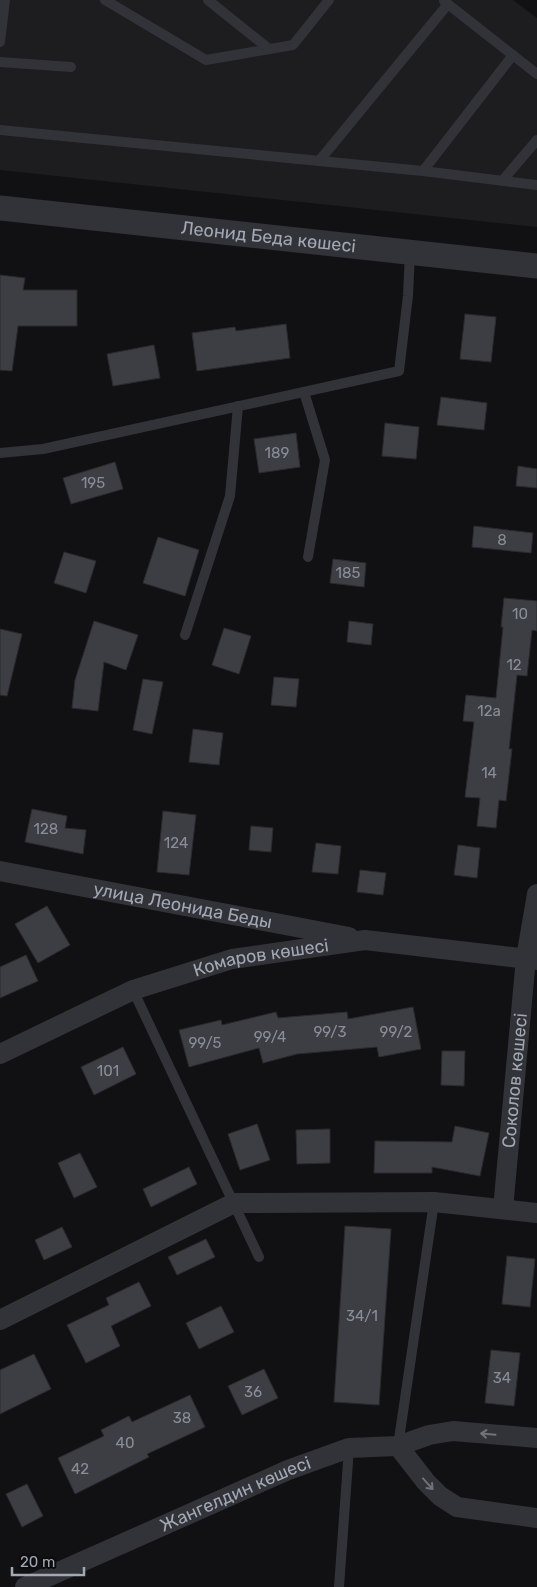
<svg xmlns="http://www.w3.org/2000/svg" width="537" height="1587" font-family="Rubik,sans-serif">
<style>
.built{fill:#1d1d20}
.building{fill:#3d3e43;stroke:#2b2b2f}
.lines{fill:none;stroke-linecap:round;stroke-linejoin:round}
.service{stroke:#323338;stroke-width:10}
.minor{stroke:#323338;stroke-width:20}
.tertiary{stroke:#323338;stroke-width:25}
.oneway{stroke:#6f737c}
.labels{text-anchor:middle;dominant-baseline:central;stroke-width:4;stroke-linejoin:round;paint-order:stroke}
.number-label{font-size:15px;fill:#888e98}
.street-label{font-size:18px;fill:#a1a8b4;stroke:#0c0c0e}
</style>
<rect width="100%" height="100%" fill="#111113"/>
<!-- built -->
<polygon class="built" points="0,0 513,0 537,18 537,227 0,170"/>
<!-- building -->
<g class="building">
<polygon points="0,275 25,278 23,290 77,290 77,326 18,326 12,371 0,370"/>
<polygon points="465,314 496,317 491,362 460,359"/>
<polygon points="286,324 290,358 197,371 192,333 235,327 236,331"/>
<polygon points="154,345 160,378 113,386 107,354"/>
<polygon points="441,397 487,403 484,430 437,425"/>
<polygon points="385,423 419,427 416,459 382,456"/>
<polygon points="296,433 300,467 259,473 254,439"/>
<polygon points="115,462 123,489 71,504 63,478"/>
<polygon points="518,466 537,469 537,488 516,486"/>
<polygon points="474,526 533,533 531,553 472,547"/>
<polygon points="158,537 199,550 185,596 143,583"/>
<polygon points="64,552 96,561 86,593 54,583"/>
<polygon points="333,559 366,563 364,587 330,583"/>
<polygon points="504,598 537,601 537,631 532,630 527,676 517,675 509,749 512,749 506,801 499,800 496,828 477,826 480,798 465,797 474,722 463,721 466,695 496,698 503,627 501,627"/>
<polygon points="94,621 138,635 126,670 104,662 98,711 72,708 75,680"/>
<polygon points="349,621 373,624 371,645 347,642"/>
<polygon points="224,628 251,636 239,674 212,665"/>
<polygon points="0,629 22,634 7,696 0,695"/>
<polygon points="274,677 299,679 296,707 271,705"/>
<polygon points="143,679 163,682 152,734 133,730"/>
<polygon points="193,729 223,733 219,765 189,762"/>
<polygon points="32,809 67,816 65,828 86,830 83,854 25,842"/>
<polygon points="163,811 196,815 189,875 157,872"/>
<polygon points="251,826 273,828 271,852 249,850"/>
<polygon points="316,843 341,846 338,874 312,872"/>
<polygon points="458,845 480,848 477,878 454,875"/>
<polygon points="360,870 386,873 383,895 357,892"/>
<polygon points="47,906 70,945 38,963 15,924"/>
<polygon points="26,955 38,981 0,998 0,967"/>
<polygon points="413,1007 421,1049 379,1057 377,1047 297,1054 263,1063 259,1048 189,1067 179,1030 221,1020 222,1025 276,1012 278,1018 347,1012 348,1019"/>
<polygon points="123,1047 136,1074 94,1095 81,1067"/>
<polygon points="442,1051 465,1051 464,1086 441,1085"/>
<polygon points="257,1124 270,1160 240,1170 228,1134"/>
<polygon points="455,1126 489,1133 480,1176 432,1167 432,1173 374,1173 375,1141 452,1142"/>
<polygon points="330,1129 330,1163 297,1164 296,1130"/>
<polygon points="80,1153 97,1187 74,1198 58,1163"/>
<polygon points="189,1167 197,1184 151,1207 143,1189"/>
<polygon points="345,1226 391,1229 379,1405 334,1402"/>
<polygon points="62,1227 72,1247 44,1260 35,1240"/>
<polygon points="206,1239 215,1257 177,1275 168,1257"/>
<polygon points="507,1256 535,1259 530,1307 502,1304"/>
<polygon points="139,1282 151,1306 111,1326 120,1346 86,1363 67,1325 109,1305 106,1298"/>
<polygon points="221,1306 234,1332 199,1349 186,1323"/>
<polygon points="491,1350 520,1353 514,1406 485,1403"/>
<polygon points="34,1354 51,1389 0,1414 0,1370"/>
<polygon points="264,1369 278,1398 242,1415 228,1386"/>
<polygon points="190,1395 205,1427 147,1454 149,1457 75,1494 58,1458 104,1436 101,1430 129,1416 132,1422"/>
<polygon points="27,1484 43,1516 22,1527 6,1494"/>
</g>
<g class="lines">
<!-- service -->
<g class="service">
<polyline points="105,0 206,60 293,45 329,0"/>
<polyline points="208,0 269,49"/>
<polyline points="444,1 537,74"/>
<polyline points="0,42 5,0"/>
<polyline points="0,62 71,67"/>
<polyline points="0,130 423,171 537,185"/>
<polyline points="319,161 448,4"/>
<polyline points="423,171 513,55"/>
<polyline points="502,181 537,140"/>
<polyline points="304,392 325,460 308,557"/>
<polyline points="0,453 43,449 399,371 408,296 410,253"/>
<polyline points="185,635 230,496 238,406"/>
<polyline points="133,990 259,1257"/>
<polyline points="398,1446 434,1202"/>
<polyline points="339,1587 349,1448"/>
</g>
<!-- minor -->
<g class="minor">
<path id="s1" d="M0,871L349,937"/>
<path id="s2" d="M0,1054L133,990L232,959L365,940L537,960"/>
<path id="s3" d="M503,1209L526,958L537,894"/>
<polyline points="0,1320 234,1203 434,1202 537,1213"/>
<polyline points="398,1446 426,1482 440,1496 457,1507 537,1518"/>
<path id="s4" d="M25,1587L288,1470L349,1448L398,1446L429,1435L453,1431L537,1438"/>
</g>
<!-- tertiary -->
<path class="tertiary" id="s5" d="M0,208L537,266"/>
</g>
<!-- one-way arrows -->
<defs><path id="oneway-shaft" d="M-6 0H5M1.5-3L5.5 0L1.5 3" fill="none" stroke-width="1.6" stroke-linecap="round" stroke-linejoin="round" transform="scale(1.25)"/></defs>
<g class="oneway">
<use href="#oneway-shaft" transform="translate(488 1434) rotate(-175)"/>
<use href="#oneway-shaft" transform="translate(428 1484) rotate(48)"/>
</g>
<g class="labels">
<!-- number labels -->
<g class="number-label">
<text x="277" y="453">189</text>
<text x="93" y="483">195</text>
<text x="502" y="540">8</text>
<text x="348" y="573">185</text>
<text x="520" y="614">10</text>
<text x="514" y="665">12</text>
<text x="489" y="711">12а</text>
<text x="489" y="773">14</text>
<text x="46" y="829">128</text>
<text x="176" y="843">124</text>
<text x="330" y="1032">99/3</text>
<text x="396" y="1032">99/2</text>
<text x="270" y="1037">99/4</text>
<text x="205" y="1043">99/5</text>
<text x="108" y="1071">101</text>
<text x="362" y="1316">34/1</text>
<text x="502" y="1378">34</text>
<text x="253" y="1392">36</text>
<text x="182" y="1418">38</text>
<text x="125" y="1443">40</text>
<text x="80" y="1469">42</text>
</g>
<!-- street labels -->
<g class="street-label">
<text stroke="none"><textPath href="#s5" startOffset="270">Леонид Беда көшесі</textPath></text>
<text stroke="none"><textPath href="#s1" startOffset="186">улица Леонида Беды</textPath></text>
<text stroke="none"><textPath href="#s2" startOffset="280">Комаров көшесі</textPath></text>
<text stroke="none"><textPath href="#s3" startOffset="129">Соколов көшесі</textPath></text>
<text stroke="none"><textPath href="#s4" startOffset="230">Жангелдин көшесі</textPath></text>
</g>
</g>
<!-- scale -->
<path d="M12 1567v8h72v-8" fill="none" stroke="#a1a8b4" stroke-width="2.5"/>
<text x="20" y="1567" font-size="15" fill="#a1a8b4" stroke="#0c0c0e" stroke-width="4" paint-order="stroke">20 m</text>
</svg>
